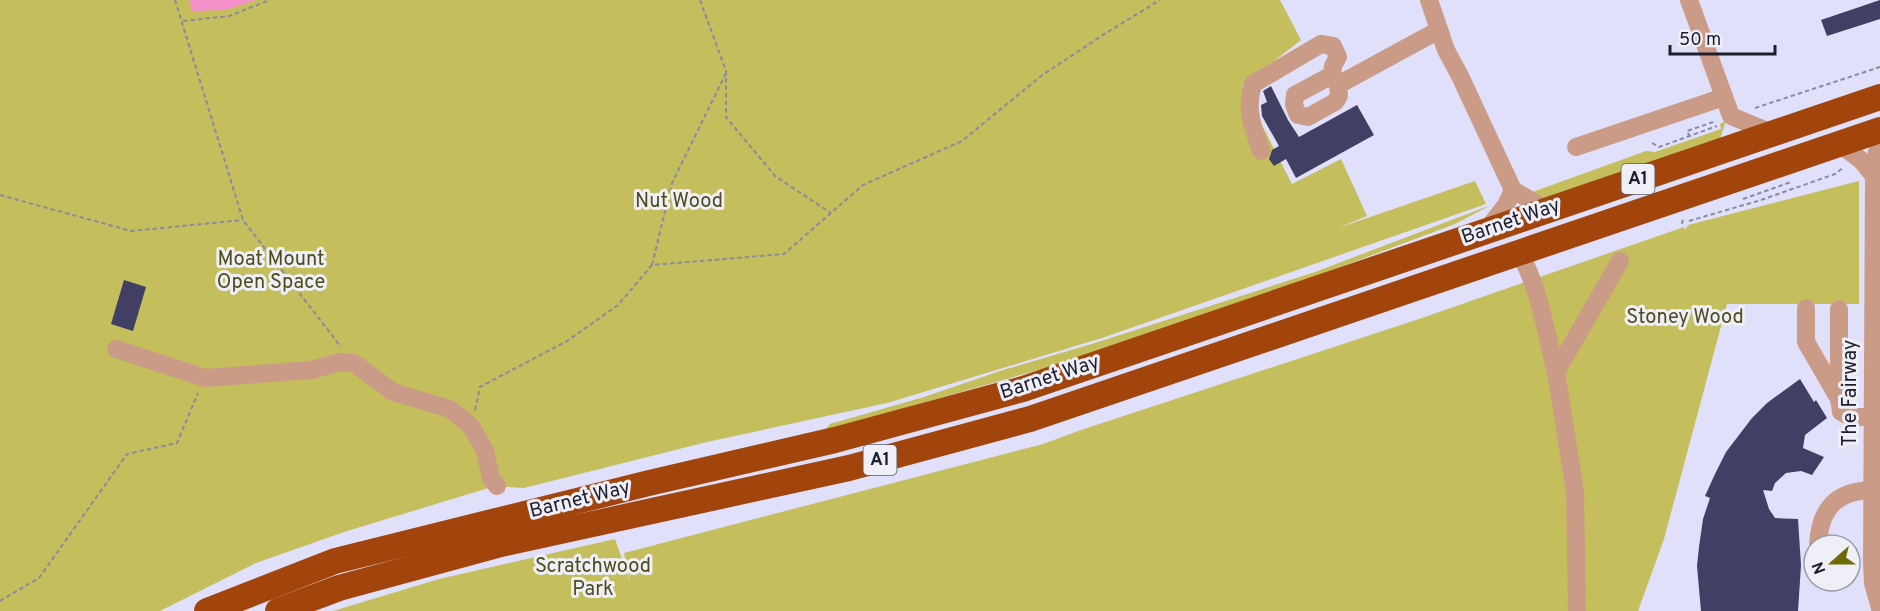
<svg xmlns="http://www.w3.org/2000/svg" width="1880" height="611" font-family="Overpass,sans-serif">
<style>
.green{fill:#c4be5d}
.water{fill:#f591ca}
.building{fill:#413f63}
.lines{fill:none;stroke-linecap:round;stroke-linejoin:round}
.path{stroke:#8b8aa0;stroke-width:2;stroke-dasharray:4.5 3;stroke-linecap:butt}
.minor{stroke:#ca9c88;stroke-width:18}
.highway{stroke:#a2450c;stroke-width:26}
.labels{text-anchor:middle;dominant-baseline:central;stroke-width:6;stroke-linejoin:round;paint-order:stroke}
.shield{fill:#efeff8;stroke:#5d5d6b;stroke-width:1.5}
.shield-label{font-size:18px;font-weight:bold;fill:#1f1e2e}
.park-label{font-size:20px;fill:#4f4c1c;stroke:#efeff8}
.street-label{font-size:20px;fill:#1f1e2e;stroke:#efeff8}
</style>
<rect width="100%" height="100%" fill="#e0e0fb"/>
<!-- green -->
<g class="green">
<polygon points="0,0 1280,0 1301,40 1242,86 1292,184 1341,159 1367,216 1338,228 1475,181 1486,204 1102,338 887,403 707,442 524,488 495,486 344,532 256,563 160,611 0,611"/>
<polygon points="1726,121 1720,139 1541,199 1527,194 1646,151 1655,152 1721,129 1720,124"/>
<polygon points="1859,181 1859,304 1727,304 1664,539 1638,611 333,611 439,579 615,539 630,581 624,553 1043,444 1081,430 1419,319 1684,227 1685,230 1688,225"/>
<polygon points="1491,205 1455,224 1223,311 1052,366 824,431 830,424 924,397 1000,371 1095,343 1315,272"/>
</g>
<!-- water -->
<polygon class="water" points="189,0 256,0 225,10 192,11"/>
<!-- building -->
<g class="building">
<polygon points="1880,0 1880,19 1827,36 1821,20"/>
<polygon points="1271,86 1288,120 1299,137 1357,105 1374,135 1296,178 1286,159 1274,166 1269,159 1272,150 1279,146 1262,116 1261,105 1267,102 1263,91"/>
<polygon points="124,280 146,287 133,331 111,324"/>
<polygon points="1800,379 1814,402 1816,400 1827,418 1805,435 1803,448 1824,457 1812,475 1801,471 1786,473 1775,483 1772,491 1763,490 1769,509 1775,518 1798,519 1801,565 1798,611 1701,611 1697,566 1699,547 1703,519 1710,498 1705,496 1715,474 1726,452 1752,418 1767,403"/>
</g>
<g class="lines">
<!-- path -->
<g class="path">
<polyline points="175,0 243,220 341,347"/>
<polyline points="700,0 726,71 726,117 775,176 831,213"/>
<polyline points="183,21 229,16 270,0"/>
<polyline points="1755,108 1880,67"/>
<polyline points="1690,137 1687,131 1716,121"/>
<polyline points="1652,143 1659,147 1717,126"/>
<polyline points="0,195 131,231 243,220"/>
<polyline points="1743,199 1791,182"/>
<polyline points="1689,221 1761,200 1835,174 1844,167"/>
<polyline points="1682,224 1683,218"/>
<polyline points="652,265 672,183 726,73"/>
<polyline points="475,410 480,387 567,341 618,305 652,265 784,254 863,185 962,141 1041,76 1106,33 1160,0"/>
<polyline points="0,601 39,578 127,454 177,443 198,393"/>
</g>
<!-- minor -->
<g class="minor">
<polyline points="1429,0 1446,50 1460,76 1513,190 1547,210"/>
<polyline points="1689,0 1731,116 1772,133"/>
<polyline points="1338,85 1332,75 1295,95 1294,105 1298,115 1308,117 1335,102 1339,96 1338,85 1439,30"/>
<polyline points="1839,144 1861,160 1874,176"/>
<polyline points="1880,144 1877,152 1874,176 1872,563 1873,583 1880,608"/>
<polyline points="1576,147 1724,97"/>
<path d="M1261,151C1253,127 1245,110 1253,84L1321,44L1333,46L1338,57L1333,66L1332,75"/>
<polyline points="1486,231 1506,205 1513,190"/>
<path d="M1519,253C1538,282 1547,338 1556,372"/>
<polyline points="1806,308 1806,342 1839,399 1841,412 1851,417 1874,417"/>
<polyline points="116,349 205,378 311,370 340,362 354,363 393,392 450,409 471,426 485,451 491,478 497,486"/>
<polyline points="1839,397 1839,309"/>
<path d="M1818,545C1820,508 1836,491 1873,490"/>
<polyline points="1577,611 1575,491 1556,372 1620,261"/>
</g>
<!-- highway -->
<g class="highway">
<polyline points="207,611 335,561 649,483 835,440 1023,389 1880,97"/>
<polyline points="278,611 339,588 501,544 849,468 1030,419 1880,130"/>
</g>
</g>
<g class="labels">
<!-- shield labels -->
<g class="shield">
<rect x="1621.5" y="164" width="33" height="30" rx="4.5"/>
<rect x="863.5" y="445" width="33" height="30" rx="4.5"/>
</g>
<g class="shield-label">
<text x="1638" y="179">A1</text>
<text x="880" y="460">A1</text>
</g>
<!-- park labels -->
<g class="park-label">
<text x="679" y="202">Nut Wood</text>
<text x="271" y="260">Moat Mount<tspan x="271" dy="23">Open Space</tspan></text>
<text x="1685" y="318">Stoney Wood</text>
<text x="593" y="567">Scratchwood<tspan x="593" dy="23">Park</tspan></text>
</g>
<!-- street labels -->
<g class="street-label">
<text transform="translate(1511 222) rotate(-19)">Barnet Way</text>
<text transform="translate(1050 378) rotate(-18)">Barnet Way</text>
<text transform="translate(1851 393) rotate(-90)">The Fairway</text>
<text transform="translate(580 500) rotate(-14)">Barnet Way</text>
</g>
</g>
<!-- north arrow -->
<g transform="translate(1832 563) rotate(249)"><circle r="28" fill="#efeff8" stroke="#9c9ba7" stroke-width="1.5"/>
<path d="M0-4.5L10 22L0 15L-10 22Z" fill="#706a04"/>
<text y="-9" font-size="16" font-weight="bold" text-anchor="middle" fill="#1f1e2e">N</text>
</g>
<!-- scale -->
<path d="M1670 45v9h105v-9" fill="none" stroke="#1f1e2e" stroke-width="3"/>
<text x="1679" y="45" font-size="18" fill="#1f1e2e" stroke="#efeff8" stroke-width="4.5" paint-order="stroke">50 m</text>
</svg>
